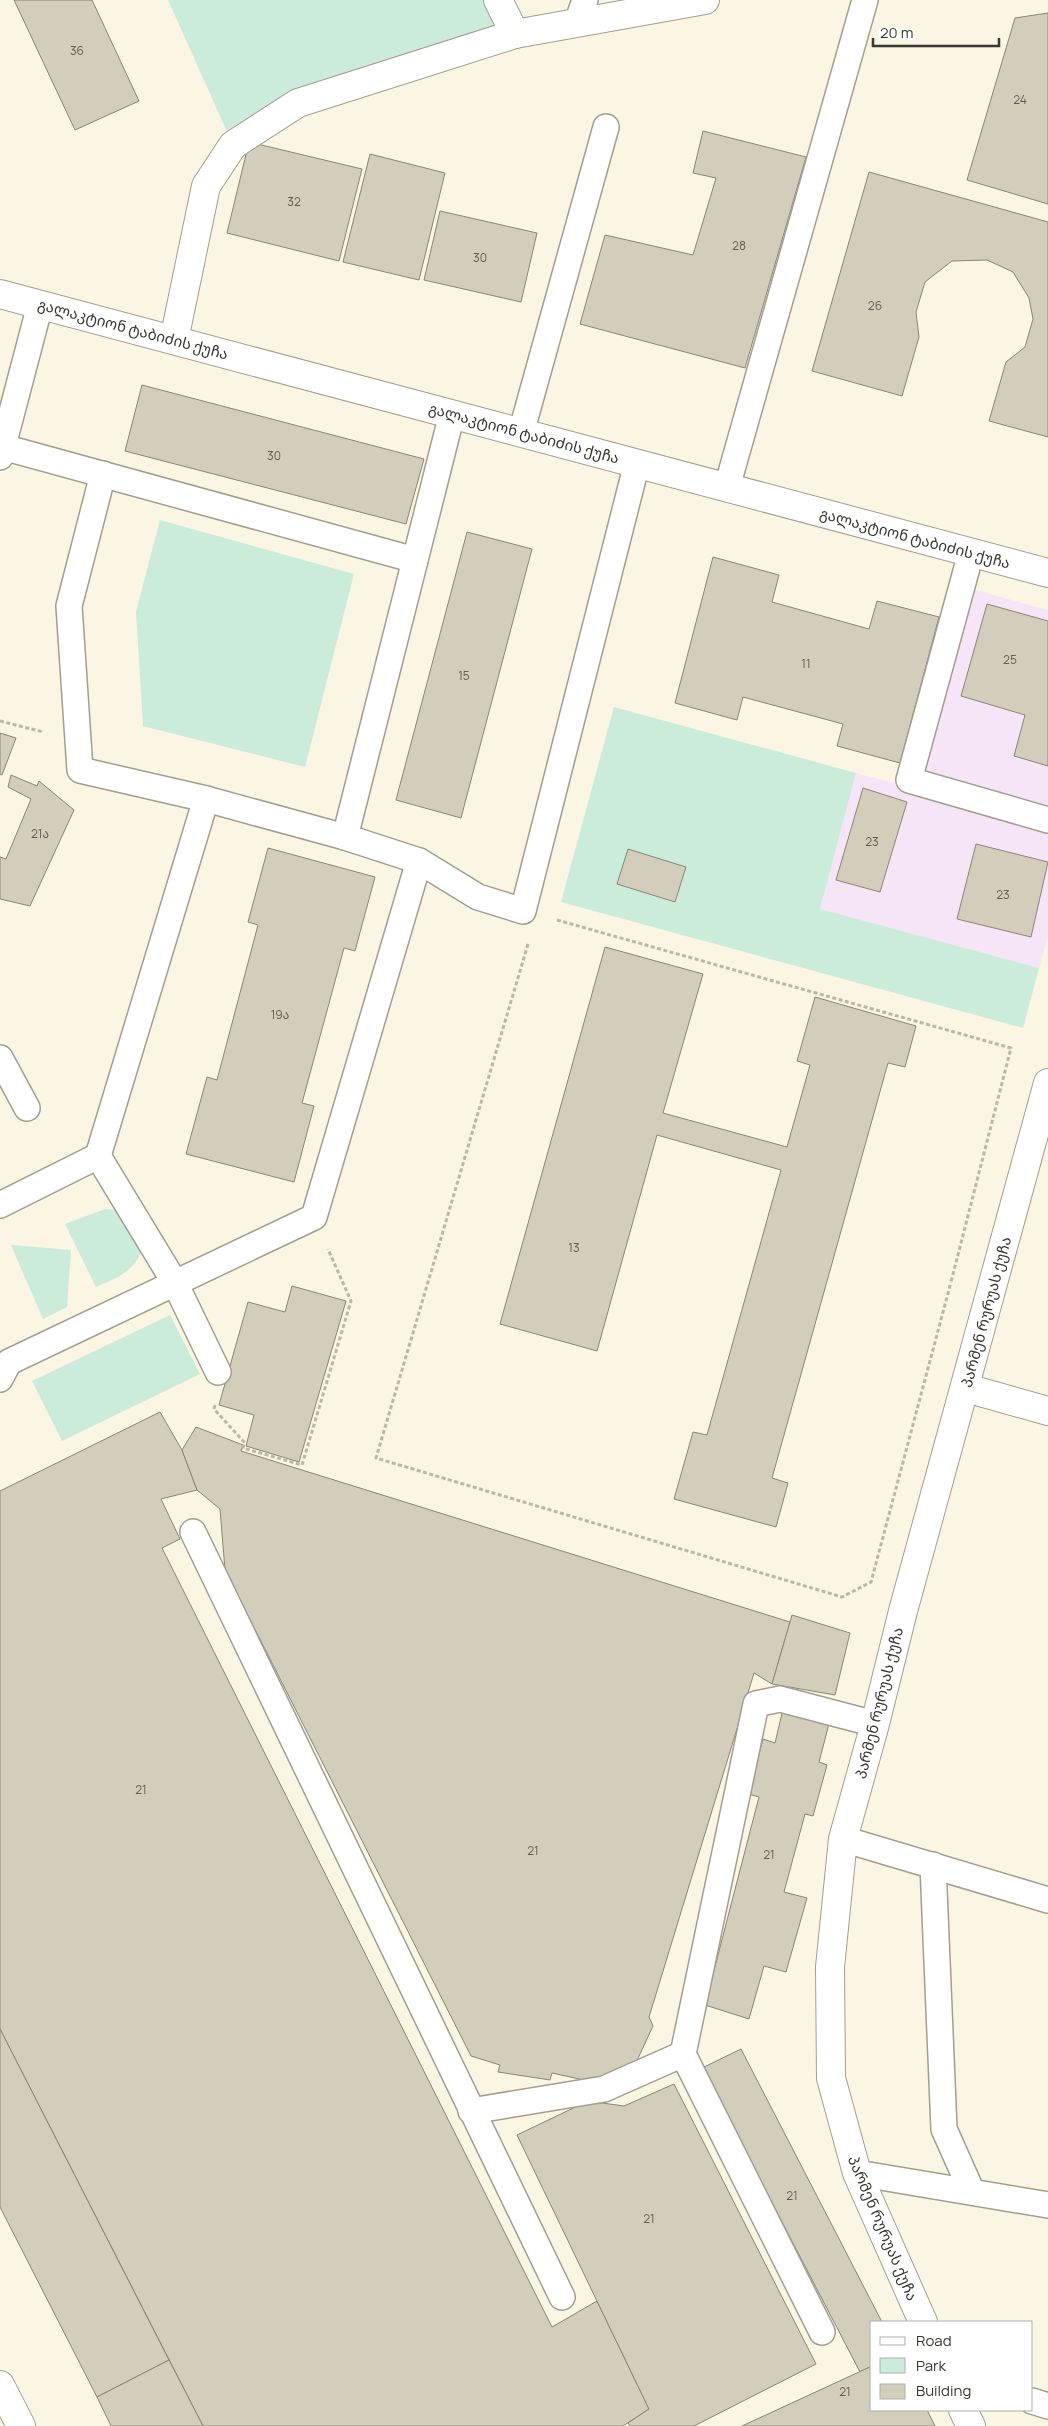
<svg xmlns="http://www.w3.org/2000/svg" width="1048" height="2426" font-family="Manrope,'Noto Sans Georgian',sans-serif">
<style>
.commercial{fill:#f6e5f7}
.green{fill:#cbebdb}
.building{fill:#d3cdbc;stroke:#8b8576}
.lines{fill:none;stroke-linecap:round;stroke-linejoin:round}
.service-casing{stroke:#a49e8e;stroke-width:28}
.minor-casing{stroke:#a49e8e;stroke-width:30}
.tertiary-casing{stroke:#a49e8e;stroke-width:30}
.path{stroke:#bcb8a9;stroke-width:3;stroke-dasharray:4 2.5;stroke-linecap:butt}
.service{stroke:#fff;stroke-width:25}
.minor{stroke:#fff;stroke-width:28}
.tertiary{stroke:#fff;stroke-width:28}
.labels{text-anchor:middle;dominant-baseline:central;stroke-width:4;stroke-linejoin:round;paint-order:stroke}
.number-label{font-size:12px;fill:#605c53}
.street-label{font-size:15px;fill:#393730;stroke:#fff}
</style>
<rect width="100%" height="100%" fill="#fbf5e3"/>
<!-- commercial -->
<polygon class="commercial" points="954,584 1048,610 1048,937 1039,968 820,909 856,773 901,785"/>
<!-- green -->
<g class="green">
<polygon points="168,0 498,0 515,34 298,103 233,145"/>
<polygon points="160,520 354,574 305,767 143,726 136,612"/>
<polygon points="614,707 856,773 820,909 1039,968 1023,1028 561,902"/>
<path d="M105,1209L117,1210L142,1250C134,1272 116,1278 96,1287L65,1224Z"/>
<polygon points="11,1245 71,1250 67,1307 43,1319"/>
<polygon points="170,1315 200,1374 62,1441 32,1381"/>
</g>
<!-- building -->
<g class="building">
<polygon points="14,0 92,0 139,101 75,130"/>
<polygon points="1048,13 1048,204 967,180 1015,18"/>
<polygon points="703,131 806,157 745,368 580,324 605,235 693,255 716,178 693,173"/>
<polygon points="249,142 362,169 339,261 227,233"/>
<polygon points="370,154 445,173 419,280 343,262"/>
<polygon points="869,172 1048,222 1048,437 989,421 1006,362 1025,347 1033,319 1029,298 1013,272 987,260 952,261 925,282 916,312 919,337 902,396 812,371"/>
<polygon points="440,211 537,233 521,302 424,280"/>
<polygon points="142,385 424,459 406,524 125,451"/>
<polygon points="467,532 532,549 461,818 396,800"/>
<polygon points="713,557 779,575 772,602 869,629 877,601 939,617 900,763 837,746 843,724 743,697 737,720 675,703"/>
<polygon points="987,604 1048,621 1048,766 1014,756 1025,715 961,696"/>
<polygon points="0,733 16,738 2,775 0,774"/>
<polygon points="11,775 37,786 39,781 74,810 30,906 0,899 0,857 6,859 31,799 8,787"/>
<polygon points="863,788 907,802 880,892 836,880"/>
<polygon points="976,844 1048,862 1031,937 957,919"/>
<polygon points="268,848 375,877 355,951 344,948 302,1103 314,1106 294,1182 186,1154 207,1077 217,1080 258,925 248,922"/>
<polygon points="628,849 686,867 675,902 617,884"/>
<polygon points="605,947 703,974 663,1113 787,1147 810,1065 797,1061 815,997 916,1026 905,1067 888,1063 772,1478 788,1483 776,1527 674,1499 693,1432 707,1435 781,1170 657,1135 597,1351 500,1324"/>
<polygon points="292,1286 346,1301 299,1462 246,1446 254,1415 219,1405 248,1302 285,1312"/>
<polygon points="160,1412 182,1450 197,1490 161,1499 180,1539 162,1548 552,2327 597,2301 649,2409 623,2426 203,2426 0,2029 0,1491"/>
<polygon points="196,1427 243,1445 241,1451 790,1622 772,1684 754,1673 649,2017 653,2026 634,2067 602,2084 552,2073 550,2080 498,2072 500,2065 471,2056 225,1570 220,1509 197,1490 182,1450"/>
<polygon points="792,1615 850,1633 835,1695 772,1684"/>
<polygon points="783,1709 830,1720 819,1762 827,1765 813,1816 805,1814 784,1892 807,1898 786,1972 764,1966 749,2019 705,2005 759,1797 748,1794 763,1739 775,1743"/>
<polygon points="0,2029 169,2360 97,2397 0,2207"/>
<polygon points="741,2049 882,2322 872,2322 872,2366 860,2372 702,2068"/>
<polygon points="674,2084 816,2364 694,2426 630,2426 628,2423 649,2409 517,2135 588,2101 624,2106"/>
<polygon points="169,2360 203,2426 111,2426 97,2397"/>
<polygon points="872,2366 872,2410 927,2410 935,2426 742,2426"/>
</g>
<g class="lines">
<!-- service casing -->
<g class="service-casing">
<g id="service">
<polyline points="577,23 585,0"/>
<polyline points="521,433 606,127"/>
<polyline points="3,447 415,560"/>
<polyline points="0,457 40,305"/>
<polyline points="103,474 69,606 80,770 206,799 345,837 419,861 478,897 523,911 637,463"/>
<polyline points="727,487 865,0"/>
<polyline points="971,553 909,780 1048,820"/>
<polyline points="345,837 452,414"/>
<polyline points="0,1058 27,1108"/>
<polyline points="98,1156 175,1283 218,1372"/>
<polyline points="0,1205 98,1156 206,799"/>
<polyline points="0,1379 9,1362 314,1217 419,861"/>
<polyline points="193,1532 562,2297"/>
<polyline points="843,1839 1048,1900"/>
<polyline points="933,1865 944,2129 972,2192"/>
<polyline points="471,2111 604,2089 683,2054"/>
<polyline points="857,2173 1048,2205"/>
<polyline points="822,2332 683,2054 756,1704 780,1699 875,1724"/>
<polyline points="1032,2401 1048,2406"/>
</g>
</g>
<!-- minor casing -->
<g class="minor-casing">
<g id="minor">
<polyline points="498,0 515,34 705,0"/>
<polyline points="174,340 206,186 233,145 298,103 515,34"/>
<polyline points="966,1388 1048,1411"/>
<polyline points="923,2322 857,2173 831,2078 830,1967 843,1839 875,1724 903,1611 1048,1083"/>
<polyline points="963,2410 971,2426"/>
</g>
</g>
<!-- tertiary casing -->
<g class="tertiary-casing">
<g id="tertiary">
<polyline points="0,294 1048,573"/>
<polyline points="0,2385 21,2426"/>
</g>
</g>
<!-- path -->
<g class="path">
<polyline points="0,721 43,732"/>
<polyline points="557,920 1011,1048 951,1282"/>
<polyline points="528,944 376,1458 842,1597 871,1582 951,1282"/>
<polyline points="215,1405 214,1409 245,1443 243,1448 302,1465 351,1301 328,1249"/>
</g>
<!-- service -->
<use href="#service" class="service"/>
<!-- minor -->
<use href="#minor" class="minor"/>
<!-- tertiary -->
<use href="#tertiary" class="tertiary"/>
</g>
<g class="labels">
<!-- number labels -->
<g class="number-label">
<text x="77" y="50">36</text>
<text x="1020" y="99">24</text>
<text x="294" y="201">32</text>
<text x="739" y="245">28</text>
<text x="480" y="257">30</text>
<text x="875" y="305">26</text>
<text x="274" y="455">30</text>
<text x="1010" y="659">25</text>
<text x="806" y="663">11</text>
<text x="464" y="675">15</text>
<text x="40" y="833">21ა</text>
<text x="872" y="841">23</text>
<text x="1003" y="894">23</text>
<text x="280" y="1014">19ა</text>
<text x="574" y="1247">13</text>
<text x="141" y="1789">21</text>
<text x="533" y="1850">21</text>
<text x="769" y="1854">21</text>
<text x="792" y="2195">21</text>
<text x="649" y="2218">21</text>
<text x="845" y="2391">21</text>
</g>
<!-- street labels -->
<g class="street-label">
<text transform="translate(133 329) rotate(15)">გალაკტიონ ტაბიძის ქუჩა</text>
<text transform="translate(524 433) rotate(15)">გალაკტიონ ტაბიძის ქუჩა</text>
<text transform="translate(915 538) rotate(15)">გალაკტიონ ტაბიძის ქუჩა</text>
<text transform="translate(986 1312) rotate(-75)">პარმენ რურუას ქუჩა</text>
<text transform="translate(879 1703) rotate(-76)">პარმენ რურუას ქუჩა</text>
<text transform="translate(883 2228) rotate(67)">პარმენ რურუას ქუჩა</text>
</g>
</g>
<!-- legend -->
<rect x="870" y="2321" width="162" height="90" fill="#ffffff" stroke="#b0afac"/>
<rect x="880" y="2337" width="25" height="8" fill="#ffffff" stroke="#b0afac"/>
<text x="916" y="2346" font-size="15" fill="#393730">Road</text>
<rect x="880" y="2358" width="25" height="15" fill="#cbebdb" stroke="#b0afac"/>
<text x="916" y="2371" font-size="15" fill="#393730">Park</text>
<rect x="880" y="2384" width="25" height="15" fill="#d3cdbc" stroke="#b0afac"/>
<text x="916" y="2396" font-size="15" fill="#393730">Building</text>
<!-- scale -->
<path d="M873 38v8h126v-8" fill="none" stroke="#393730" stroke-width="2.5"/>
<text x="880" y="38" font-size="15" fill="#393730" stroke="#ffffff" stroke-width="4" paint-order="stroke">20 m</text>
</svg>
